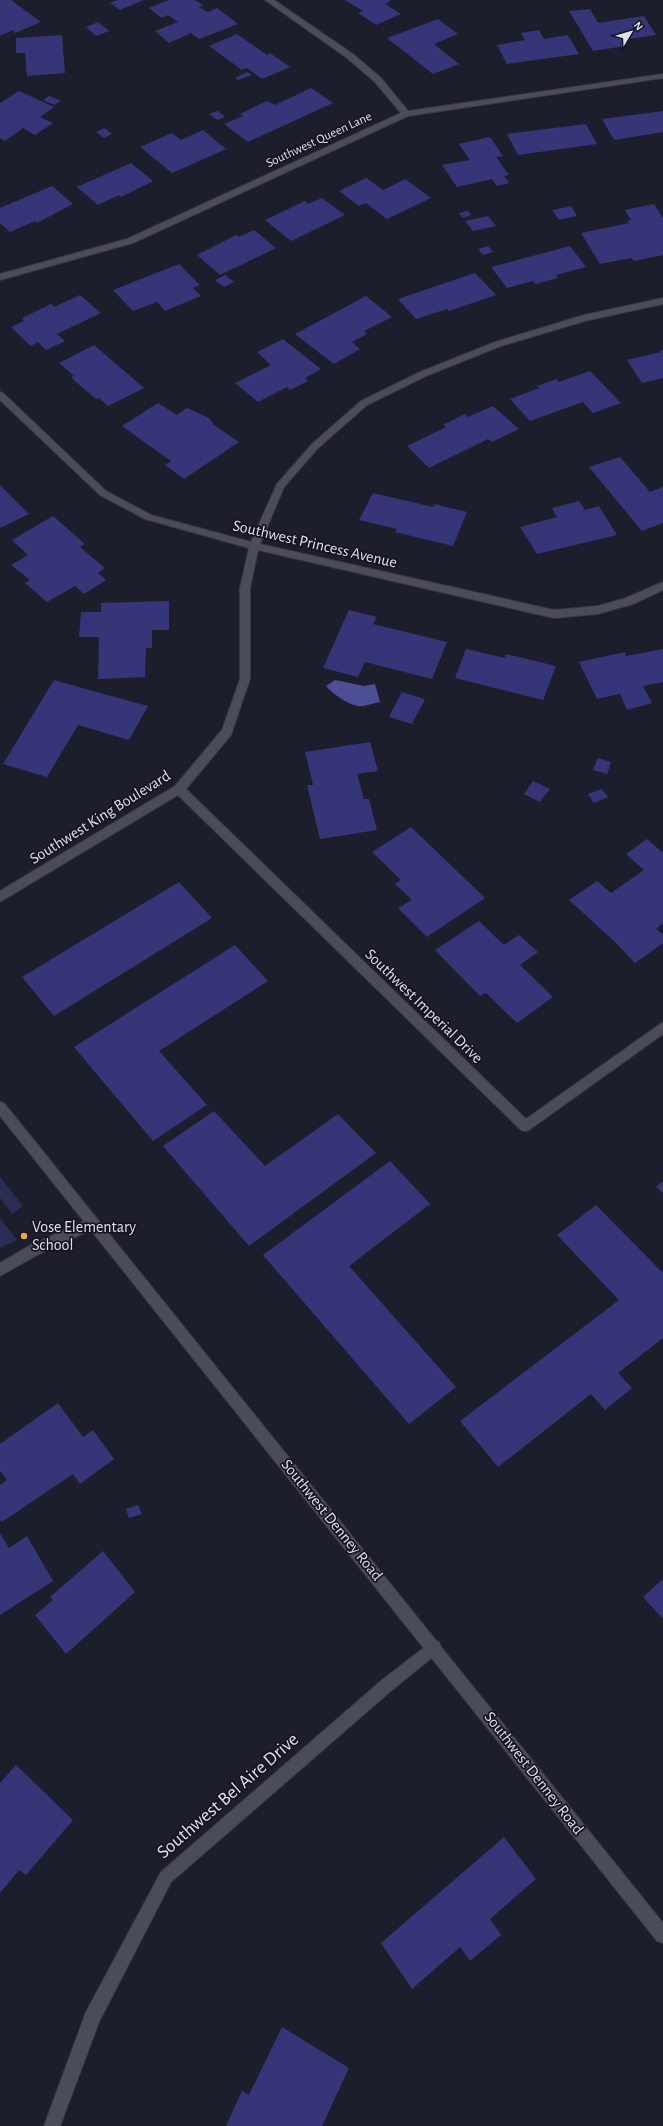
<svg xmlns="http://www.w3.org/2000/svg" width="663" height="2126" font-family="'Alegreya Sans',sans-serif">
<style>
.green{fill:#2c2d54}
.water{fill:#4d4e94}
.building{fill:#363578}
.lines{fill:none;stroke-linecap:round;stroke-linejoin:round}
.lane-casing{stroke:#373842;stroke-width:2}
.street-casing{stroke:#373842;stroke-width:2}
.secondary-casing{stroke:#373842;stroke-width:2}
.lane{fill:#4a4c5a;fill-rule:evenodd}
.street{fill:#4a4c5a;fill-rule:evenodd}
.secondary{fill:#4a4c5a;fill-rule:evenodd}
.poi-dot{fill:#f1a640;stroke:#141521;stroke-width:1.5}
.labels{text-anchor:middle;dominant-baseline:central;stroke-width:3.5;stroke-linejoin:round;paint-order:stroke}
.far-street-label{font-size:13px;fill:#dfe0e9;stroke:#141521}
.street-label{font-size:16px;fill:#dfe0e9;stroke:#141521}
.poi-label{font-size:16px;fill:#dfe0e9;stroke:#141521;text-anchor:start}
.near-street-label{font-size:19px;fill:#dfe0e9;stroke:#141521}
</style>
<rect width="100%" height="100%" fill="#1d1e2b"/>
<!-- green -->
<g class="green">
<polygon points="0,1177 23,1206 12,1214 0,1198"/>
<polygon points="0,1218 17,1240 0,1248"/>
</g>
<!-- water -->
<path class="water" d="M335,680L364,686L375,684L380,702C374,703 364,707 358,706C347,704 333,694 326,686Z"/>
<!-- building -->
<g class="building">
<polygon points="0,0 11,0 41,22 15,33 13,30 0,36"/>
<polygon points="118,0 144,0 120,10 110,3"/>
<polygon points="169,0 195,0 203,5 199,7 208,12 217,8 238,24 199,39 191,33 169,43 155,31 178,22 168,15 162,18 149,8"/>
<polygon points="345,0 389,0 391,1 385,4 401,14 376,25 358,13 363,11"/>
<polygon points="590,9 598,23 644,16 656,35 622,40 625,46 593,51 569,11"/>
<polygon points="438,19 458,34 434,44 459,64 433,74 387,38"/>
<polygon points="98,22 109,31 96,36 86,27"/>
<polygon points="539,30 544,39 568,35 579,54 507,64 497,45 525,40 521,33"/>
<polygon points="237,34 267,55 270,53 290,67 262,79 247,68 242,70 209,46"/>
<polygon points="62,35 65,73 27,76 25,53 16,53 16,38"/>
<polygon points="247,72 252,75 238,80 235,78"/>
<polygon points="311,88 333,103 248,142 224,124 243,116 240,114 267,101 275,105"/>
<polygon points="19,91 54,107 40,117 53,123 35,135 23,128 5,141 0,138 0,103"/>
<polygon points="49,96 61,101 54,105 43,100"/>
<polygon points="218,111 225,117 217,120 209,114"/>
<polygon points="663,111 663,132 614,140 602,119"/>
<polygon points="586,124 597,144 518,155 507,134"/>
<polygon points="104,128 112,134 104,138 96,132"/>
<polygon points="203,130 226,149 172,173 140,147 172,133 181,140"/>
<polygon points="490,137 503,156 496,157 509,175 504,176 509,183 497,186 492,179 457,187 442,165 470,160 459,144"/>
<polygon points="131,163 153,181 121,197 119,195 98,205 77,187"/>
<polygon points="366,178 383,190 405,179 431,198 387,219 366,203 359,206 339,191"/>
<polygon points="52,186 73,204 37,223 35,221 10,232 0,223 0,208"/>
<polygon points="322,198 345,215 291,241 265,220 305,201 308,204"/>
<polygon points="654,204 663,218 663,255 634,261 631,258 600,264 581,233 629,223 627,221 631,220 625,210"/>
<polygon points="571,206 577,216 559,220 552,210"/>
<polygon points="468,211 471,215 463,218 459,213"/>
<polygon points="488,216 496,226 473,231 465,221"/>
<polygon points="254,230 276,248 220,275 197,255 236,235 239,237"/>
<polygon points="488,246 493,252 483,255 478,249"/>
<polygon points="570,246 586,267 556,275 558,278 536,284 533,281 507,288 491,267"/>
<polygon points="179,264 200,285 193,288 201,296 165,311 157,302 133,311 113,290"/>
<polygon points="475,273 496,295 449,311 447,309 416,319 398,299"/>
<polygon points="225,275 234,282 224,287 215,280"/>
<polygon points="80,295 101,313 57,334 65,341 46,350 38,342 31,346 11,327 24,321 22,318 51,304 54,307"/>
<polygon points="366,296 392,317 364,331 367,334 352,342 360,349 334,364 295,334"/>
<polygon points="283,339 321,369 305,378 308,381 290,390 287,387 258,402 235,383 271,365 257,352"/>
<polygon points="94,345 144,388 108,406 99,398 96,399 76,382 71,377 74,376 59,363"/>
<polygon points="660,350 663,350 663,378 642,383 627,360 661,352"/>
<polygon points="590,371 621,403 593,413 583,402 530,421 510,399 539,388 537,386 557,379 559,382"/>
<polygon points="158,403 177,415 187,408 209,418 214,425 239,442 184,479 165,465 171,461 122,426"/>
<polygon points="493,406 519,429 492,442 488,439 429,468 407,446 446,427 443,425 465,414 468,417"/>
<polygon points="620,457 650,492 663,487 663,523 642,531 589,467"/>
<polygon points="0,485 29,514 0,528"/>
<polygon points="373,493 433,507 434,504 467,512 453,546 395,532 397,529 359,520"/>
<polygon points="579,501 585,510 599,506 617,535 537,554 520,527 557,517 552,508"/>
<polygon points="53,516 85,544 80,547 105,568 98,573 106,580 84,594 75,586 47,602 25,583 30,580 11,565 28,555 12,540"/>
<polygon points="169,601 169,630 152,630 152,648 146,648 145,677 98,679 99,637 79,637 81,612 101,612 101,603"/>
<polygon points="349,610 377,617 373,624 447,642 432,679 365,662 358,677 323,668"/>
<polygon points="466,649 505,658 506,654 556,666 543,700 455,678"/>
<polygon points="663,649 663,682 643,686 652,703 627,710 620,694 597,699 579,662 625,652 626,656"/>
<polygon points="54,680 100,693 148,706 129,740 78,725 47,777 3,764"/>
<polygon points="402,692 425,699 412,724 389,717"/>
<polygon points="370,742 378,771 357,774 364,799 369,799 377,830 320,839 307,785 313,785 305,752"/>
<polygon points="598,758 611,762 607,774 593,770"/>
<polygon points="533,781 550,789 540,802 524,794"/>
<polygon points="602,789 608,797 594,803 588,794"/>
<polygon points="411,827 485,898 427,937 398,908 412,900 395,884 401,880 372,852"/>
<polygon points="647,839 663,853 663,923 656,929 663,935 663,943 635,963 614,941 569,900 597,881 611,893 644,870 626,854"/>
<polygon points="179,882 212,918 54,1016 22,977"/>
<polygon points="479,921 504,945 519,935 538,952 520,965 553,997 517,1023 486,993 480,996 435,950"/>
<polygon points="235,945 268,981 159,1051 207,1105 153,1141 74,1047"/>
<polygon points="214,1111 265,1166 338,1114 376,1153 249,1246 163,1146"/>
<polygon points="390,1161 430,1204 349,1266 456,1387 409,1424 263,1255"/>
<polygon points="663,1181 663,1193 656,1187"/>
<polygon points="596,1205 663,1273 663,1338 618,1373 632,1388 605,1410 591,1394 498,1467 460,1421 619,1300 557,1235"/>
<polygon points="58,1403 83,1437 93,1430 114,1459 80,1484 73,1474 2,1522 0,1520 0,1485 7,1480 0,1471 0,1444"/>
<polygon points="138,1505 142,1514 129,1518 126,1509"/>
<polygon points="0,1533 9,1548 27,1536 53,1581 0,1615"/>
<polygon points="103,1551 135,1592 66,1654 35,1615 53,1600 50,1597"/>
<polygon points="663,1579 663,1619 643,1597"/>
<polygon points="16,1765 73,1820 26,1875 19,1870 0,1893 0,1783"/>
<polygon points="504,1837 536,1879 490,1919 501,1935 470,1961 460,1947 412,1989 381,1943"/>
<polygon points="282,2027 349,2068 322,2126 226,2126 242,2091 249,2095"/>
</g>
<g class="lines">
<!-- lane casing -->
<g class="lane-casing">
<polygon id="lane" points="93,1217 97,1219 99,1223 97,1227 39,1254 0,1276 0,1263 29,1246"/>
</g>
<!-- street casing -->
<g class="street-casing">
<g id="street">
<polygon points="265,0 274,0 353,54 381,78 408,111 663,74 663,78 408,116 133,243 0,280 0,274 127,239 401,113 375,82 347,58"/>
<polygon points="663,298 663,304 585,321 501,346 426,376 367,405 318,448 284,487 260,544 554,610 598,606 626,598 663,582 663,590 633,604 598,614 554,618 258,550 250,588 250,679 231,735 186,789 526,1119 663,1022 663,1034 529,1130 525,1131 521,1130 178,795 0,902 0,891 175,786 222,730 240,679 240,588 249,548 145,519 100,495 0,400 0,392 3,393 106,491 151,515 251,542 277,484 312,444 361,401 420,372 495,342 584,315"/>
<polygon points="434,1640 439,1642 441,1647 439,1652 392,1690 171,1882 99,2022 60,2126 44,2126 86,2012 161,1872 382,1680"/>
</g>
</g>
<!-- secondary casing -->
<g class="secondary-casing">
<polygon id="secondary" points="0,1102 4,1103 663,1923 663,1943 657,1941 0,1116"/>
</g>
<!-- lane -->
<use href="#lane" class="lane"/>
<!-- street -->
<use href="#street" class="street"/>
<!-- secondary -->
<use href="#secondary" class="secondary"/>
</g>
<!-- markers -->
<circle class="poi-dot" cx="24" cy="1236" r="4"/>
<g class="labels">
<!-- far-street labels -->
<g class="far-street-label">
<text transform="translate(319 140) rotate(-25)">Southwest Queen Lane</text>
</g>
<!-- street labels -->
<g class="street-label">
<text transform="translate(315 544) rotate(13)">Southwest Princess Avenue</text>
<text transform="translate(100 817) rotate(-32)">Southwest King Boulevard</text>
<text transform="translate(424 1006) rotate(44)">Southwest Imperial Drive</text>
<text transform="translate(332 1520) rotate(51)">Southwest Denney Road</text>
<text transform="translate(534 1773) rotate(52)">Southwest Denney Road</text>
</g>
<!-- poi labels -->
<g class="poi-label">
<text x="32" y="1227">Vose Elementary<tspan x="32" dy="18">School</tspan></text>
</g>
<!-- near-street labels -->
<g class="near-street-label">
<text transform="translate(228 1796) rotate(-41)">Southwest Bel Aire Drive</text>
</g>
</g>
<!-- north arrow -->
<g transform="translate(631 32) rotate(52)" stroke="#141521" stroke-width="3" paint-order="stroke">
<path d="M0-3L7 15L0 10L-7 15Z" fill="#dfe0e9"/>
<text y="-6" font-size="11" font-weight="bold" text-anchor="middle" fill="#dfe0e9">N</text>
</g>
</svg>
